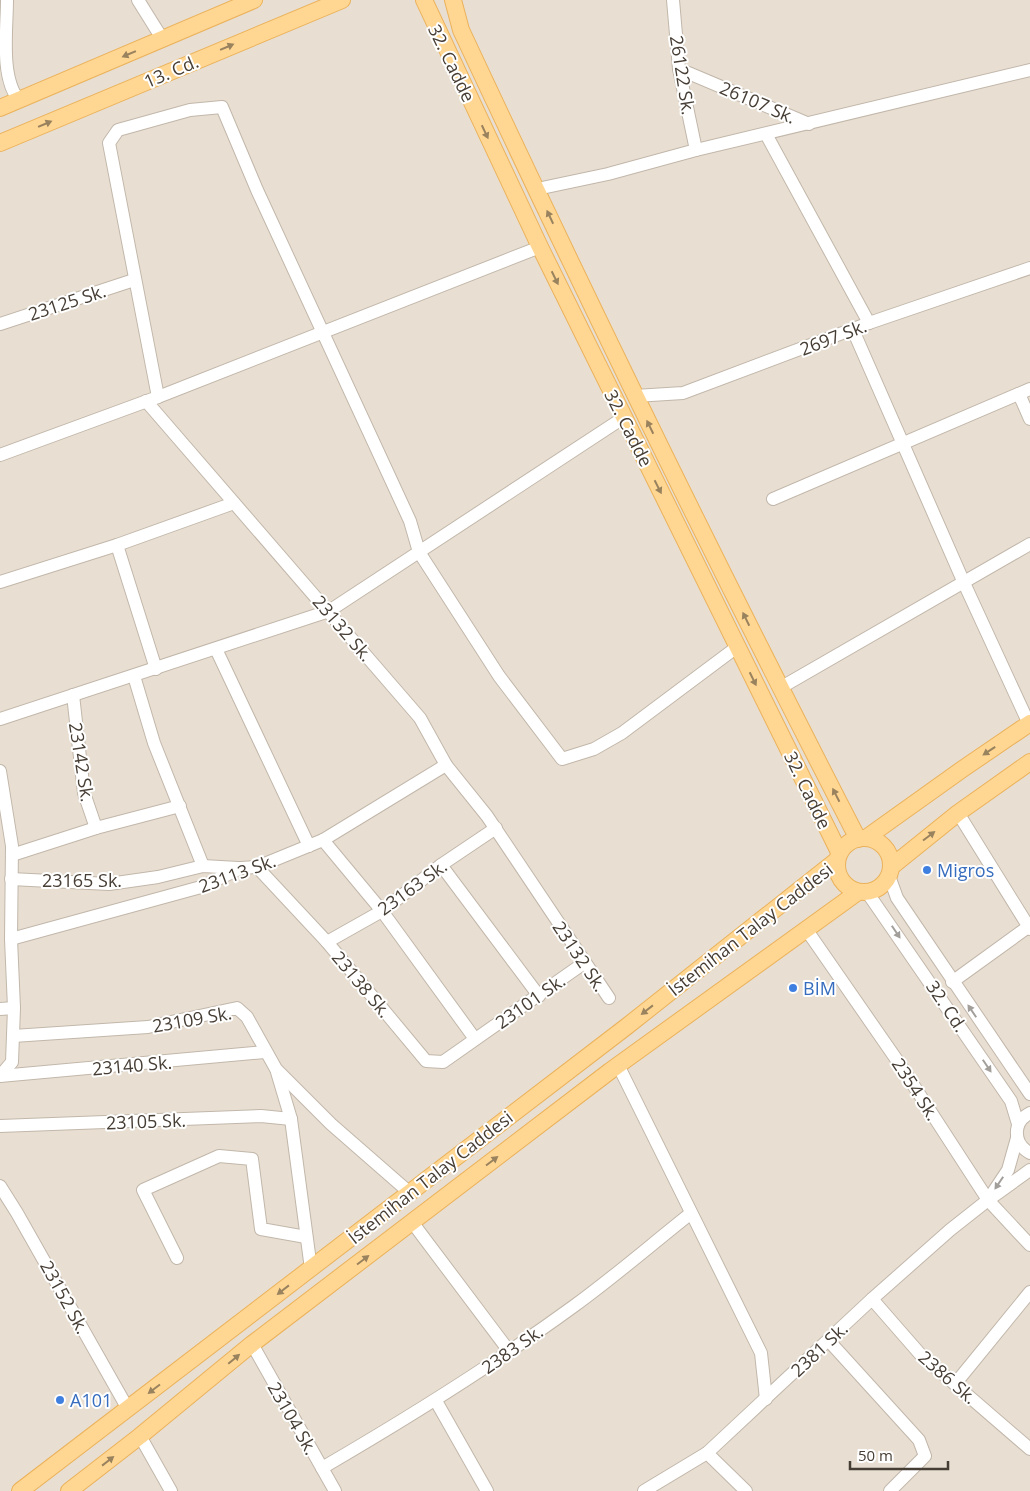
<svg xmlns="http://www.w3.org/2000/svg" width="1030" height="1491" font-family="'Open Sans',sans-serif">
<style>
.residential{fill:#e8dfd2}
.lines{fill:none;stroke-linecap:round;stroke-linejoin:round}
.minor-casing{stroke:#c2b7aa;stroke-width:14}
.major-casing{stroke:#ebb25b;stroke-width:18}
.minor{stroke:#fff;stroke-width:12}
.major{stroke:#ffd692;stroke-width:16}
.oneway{fill:#99825e}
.oneway2{fill:#a29e9a}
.shop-dot{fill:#3f7fe0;stroke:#fff;stroke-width:2}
.labels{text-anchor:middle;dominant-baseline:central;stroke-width:4;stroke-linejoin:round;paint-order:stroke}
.street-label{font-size:18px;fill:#463d34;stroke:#fff}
.shop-label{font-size:18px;fill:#366cbe;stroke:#fff;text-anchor:start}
</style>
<rect width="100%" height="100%" fill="#f4eee5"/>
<!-- residential -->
<rect class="residential" x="0" y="0" width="1030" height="1491"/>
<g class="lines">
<!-- minor casing -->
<g class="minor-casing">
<g id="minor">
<path d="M7,0C7,29 0,78 19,100"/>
<polyline points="138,0 163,40"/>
<polyline points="673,0 679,69 696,150"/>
<polyline points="679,69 809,124"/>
<polyline points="766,134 869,323"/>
<polyline points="537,189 608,174 696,150 1030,70"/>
<polyline points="0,324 134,280"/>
<polyline points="853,330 964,583 1029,724"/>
<polyline points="1019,394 1030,419"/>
<polyline points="635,396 683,393 869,323 1030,268"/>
<polyline points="158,397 109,143 118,130 190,110 222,107 257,190 410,521 419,552 499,676 562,759 594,749 622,733 737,647"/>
<polyline points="146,401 420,718 446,765 487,816 609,998"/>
<polyline points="0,455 158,397 540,247"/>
<polyline points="773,499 1030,389"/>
<polyline points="117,545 156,669"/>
<polyline points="0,582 117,545 234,503"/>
<polyline points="216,649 309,846"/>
<polyline points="134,676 154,743 203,866"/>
<polyline points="780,688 1030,544"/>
<polyline points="73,695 84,793 96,828"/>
<polyline points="0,719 329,611 623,418"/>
<polyline points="0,771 12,846 11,939 14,1008 12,1062 0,1076"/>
<polyline points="958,813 1030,929"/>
<polyline points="323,840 382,911 475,1039"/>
<polyline points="12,855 96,828 180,806"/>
<polyline points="441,865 539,996"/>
<polyline points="257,867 327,942 426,1061 443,1062 584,963"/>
<polyline points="889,876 897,898 1030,1094"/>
<polyline points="11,879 109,884 158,877 203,866 238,868"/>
<polyline points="867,892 1011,1101 1018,1124"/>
<polyline points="806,929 901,1066 988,1200 1030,1245"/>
<polyline points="11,939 201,887 241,868 257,867 323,840 446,765"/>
<polyline points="327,942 382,911 441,865 496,828"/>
<polyline points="952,982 1028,927"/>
<polyline points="0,1009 14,1008"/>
<polyline points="13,1036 148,1027 237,1008 247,1017 276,1069 331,1124 410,1193"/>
<polyline points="618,1065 761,1353 766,1399"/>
<polyline points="277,1072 291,1119 311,1269"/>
<polyline points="0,1076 265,1052"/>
<path d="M1030,1113C1012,1122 1013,1144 1030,1153"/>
<polyline points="0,1126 261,1116 291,1119"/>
<polyline points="1017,1138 1008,1170 988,1200 1030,1170"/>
<polyline points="0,1186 17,1213 128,1409"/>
<polyline points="412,1222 509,1351"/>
<polyline points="177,1258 143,1190 219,1156 252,1159 261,1229 306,1237"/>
<polyline points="872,1299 920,1354 1030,1449"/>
<polyline points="829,1341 919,1440 925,1456 890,1491"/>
<polyline points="252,1344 335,1491"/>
<polyline points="955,1384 1030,1292"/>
<polyline points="436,1401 487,1491"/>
<polyline points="140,1436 171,1491"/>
<polyline points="707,1453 746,1491"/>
<path d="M322,1468C408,1418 493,1365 574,1306C614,1277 652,1244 690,1214"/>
<polyline points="644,1491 707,1453 872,1299 950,1230 988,1200"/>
</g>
</g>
<!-- major casing -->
<g class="major-casing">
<g id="major">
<polyline points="424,0 540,247 839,852"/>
<path d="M453,0L461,30C588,302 720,572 858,839"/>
<polyline points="0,108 254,0"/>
<polyline points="0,143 342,0"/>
<circle cx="864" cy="865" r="27"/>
<polyline points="866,838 964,768 1030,723"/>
<polyline points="891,867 958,813 1030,762"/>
<polyline points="20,1491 626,1027 837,860"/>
<polyline points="69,1491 140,1436 252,1344 610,1071 858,892"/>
</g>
</g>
<!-- minor -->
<use href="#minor" class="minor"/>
<!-- major -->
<use href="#major" class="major"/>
</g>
<!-- one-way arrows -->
<defs><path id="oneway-solid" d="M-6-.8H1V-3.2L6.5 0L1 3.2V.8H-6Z" transform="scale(1.25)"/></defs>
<g class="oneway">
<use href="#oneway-solid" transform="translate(227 47) rotate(-23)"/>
<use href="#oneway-solid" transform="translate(129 54) rotate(157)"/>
<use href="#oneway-solid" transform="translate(45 124) rotate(-23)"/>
<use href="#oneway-solid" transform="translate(485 132) rotate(65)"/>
<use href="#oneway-solid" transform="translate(550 217) rotate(-115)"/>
<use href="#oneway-solid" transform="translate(555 278) rotate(64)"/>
<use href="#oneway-solid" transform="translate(650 427) rotate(-116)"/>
<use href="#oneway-solid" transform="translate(658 487) rotate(63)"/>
<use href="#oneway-solid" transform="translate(746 619) rotate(-116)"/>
<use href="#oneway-solid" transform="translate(753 679) rotate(64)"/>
<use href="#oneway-solid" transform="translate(989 751) rotate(146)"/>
<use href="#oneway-solid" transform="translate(836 795) rotate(-117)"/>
<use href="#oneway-solid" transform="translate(929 836) rotate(-37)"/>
<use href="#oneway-solid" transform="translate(647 1010) rotate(142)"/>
<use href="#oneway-solid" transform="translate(492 1161) rotate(-37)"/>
<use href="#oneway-solid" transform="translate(363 1260) rotate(-37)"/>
<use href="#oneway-solid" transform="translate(283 1290) rotate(142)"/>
<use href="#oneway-solid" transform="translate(234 1359) rotate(-40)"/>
<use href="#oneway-solid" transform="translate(154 1389) rotate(143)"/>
<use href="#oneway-solid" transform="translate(108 1461) rotate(-38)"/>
</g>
<g class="oneway2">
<use href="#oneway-solid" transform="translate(896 932) rotate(56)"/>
<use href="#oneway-solid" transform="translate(972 1011) rotate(-124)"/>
<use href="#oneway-solid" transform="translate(987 1066) rotate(56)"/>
<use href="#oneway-solid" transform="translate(999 1183) rotate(124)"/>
</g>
<!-- markers -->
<g class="shop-dot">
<circle cx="927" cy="870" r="5"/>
<circle cx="793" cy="988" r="5"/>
<circle cx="60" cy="1400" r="5"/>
</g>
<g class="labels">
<!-- street labels -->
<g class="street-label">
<text transform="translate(452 63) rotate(64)">32. Cadde</text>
<text transform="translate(171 71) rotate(-23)">13. Cd.</text>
<text transform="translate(683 75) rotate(81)">26122 Sk.</text>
<text transform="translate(758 102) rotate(23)">26107 Sk.</text>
<text transform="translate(67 302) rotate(-18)">23125 Sk.</text>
<text transform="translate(833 337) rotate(-21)">2697 Sk.</text>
<text transform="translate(629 428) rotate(63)">32. Cadde</text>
<text transform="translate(343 628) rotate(49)">23132 Sk.</text>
<text transform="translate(82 762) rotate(81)">23142 Sk.</text>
<text transform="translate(808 790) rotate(64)">32. Cadde</text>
<text transform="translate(237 873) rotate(-20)">23113 Sk.</text>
<text x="82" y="880">23165 Sk.</text>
<text transform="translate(412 887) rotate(-36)">23163 Sk.</text>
<text transform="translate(750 929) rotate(-38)">İstemihan Talay Caddesi</text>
<text transform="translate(580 956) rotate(56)">23132 Sk.</text>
<text transform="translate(362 984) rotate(50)">23138 Sk.</text>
<text transform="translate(530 1001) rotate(-35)">23101 Sk.</text>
<text transform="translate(947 1006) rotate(56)">32. Cd.</text>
<text transform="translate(192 1019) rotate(-10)">23109 Sk.</text>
<text transform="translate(132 1065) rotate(-5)">23140 Sk.</text>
<text transform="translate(916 1089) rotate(57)">2354 Sk.</text>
<text transform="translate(146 1121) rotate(-2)">23105 Sk.</text>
<text transform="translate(430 1177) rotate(-38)">İstemihan Talay Caddesi</text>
<text transform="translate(65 1297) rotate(61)">23152 Sk.</text>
<text transform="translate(512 1349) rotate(-35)">2383 Sk.</text>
<text transform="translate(819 1349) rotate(-43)">2381 Sk.</text>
<text transform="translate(948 1377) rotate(41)">2386 Sk.</text>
<text transform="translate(293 1418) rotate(60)">23104 Sk.</text>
</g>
<!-- shop labels -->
<g class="shop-label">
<text x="937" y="870">Migros</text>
<text x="803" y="988">BİM</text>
<text x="70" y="1400">A101</text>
</g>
</g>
<!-- scale -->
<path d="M850 1461v8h98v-8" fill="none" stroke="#463d34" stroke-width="2.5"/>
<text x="858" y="1461" font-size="15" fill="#463d34" stroke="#ffffff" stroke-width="4" paint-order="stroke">50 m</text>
</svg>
